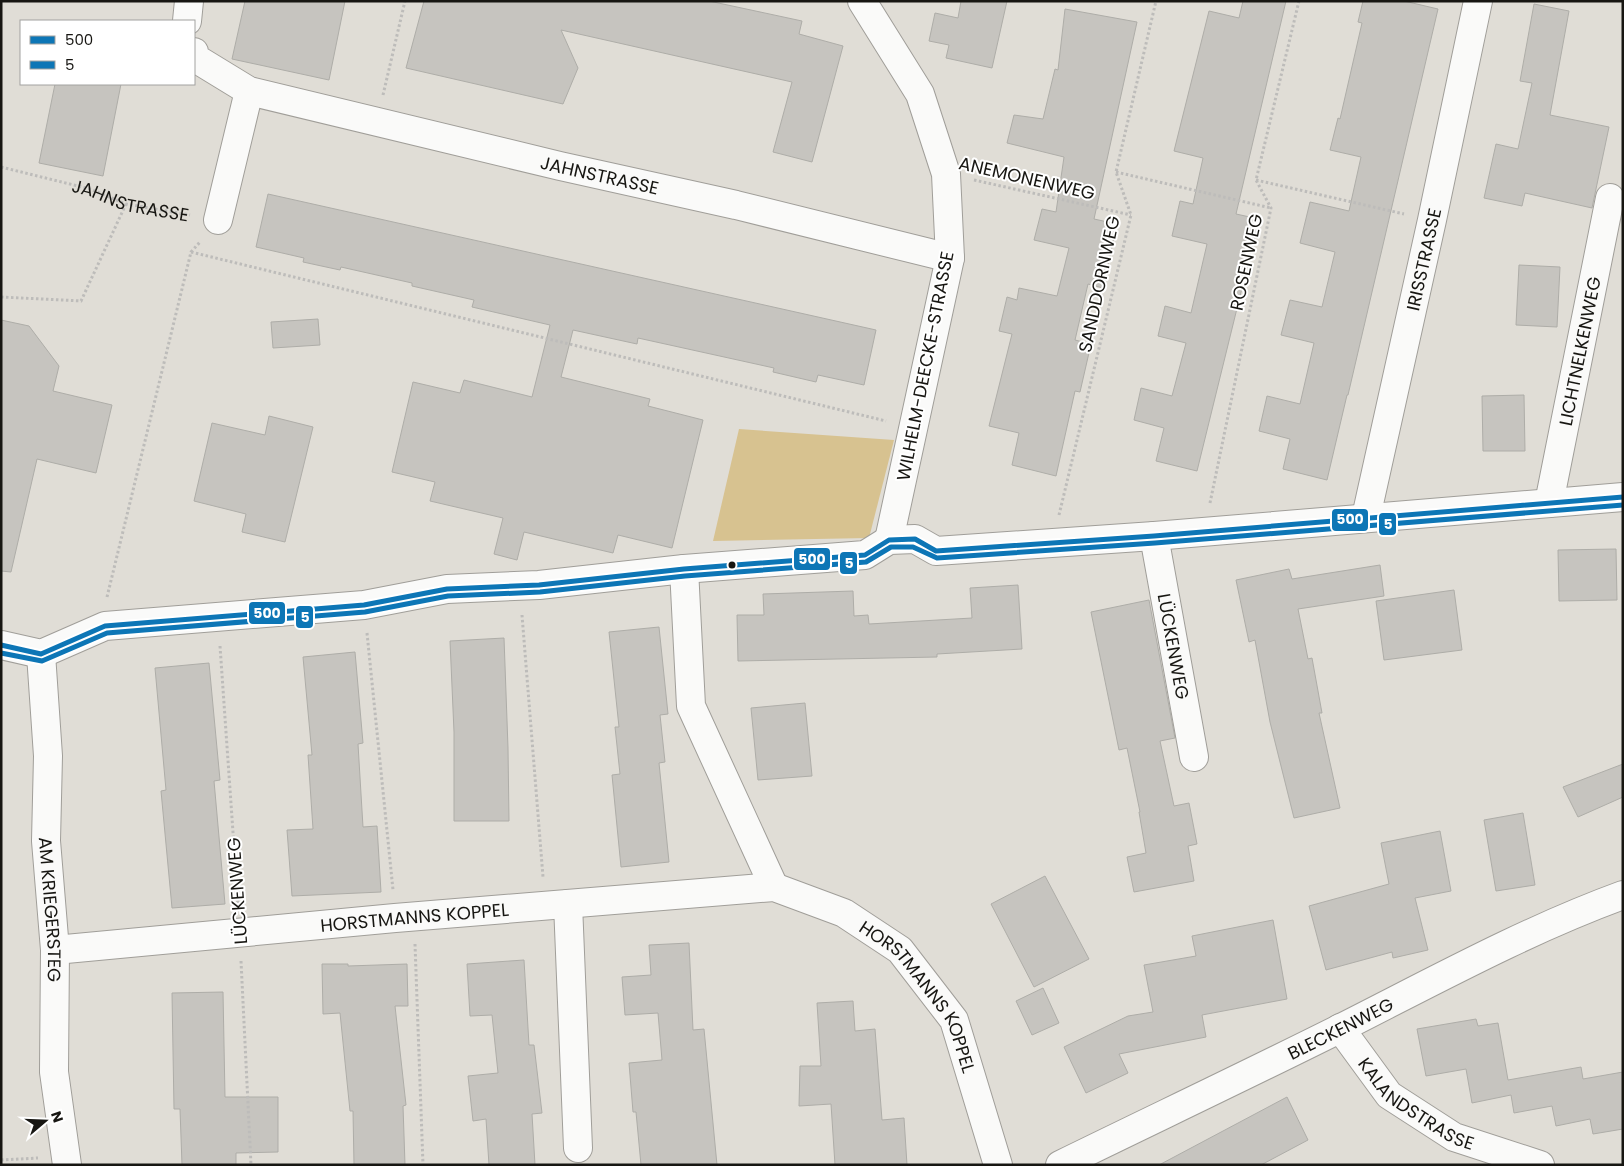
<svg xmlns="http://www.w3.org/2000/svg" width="1624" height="1166" font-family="Poppins,sans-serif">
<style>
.green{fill:#d7c290}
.building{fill:#c6c4bf;stroke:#aeada8}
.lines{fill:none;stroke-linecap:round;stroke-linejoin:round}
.minor-casing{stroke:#a09e99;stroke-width:30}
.path{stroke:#bdbcba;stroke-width:3;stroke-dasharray:2.5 2.5;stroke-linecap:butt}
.minor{stroke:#fafaf9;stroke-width:28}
.bus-1-casing{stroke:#fff;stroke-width:9}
.bus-2-casing{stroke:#fff;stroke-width:9}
.bus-1{stroke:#0d76b6;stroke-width:5}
.bus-2{stroke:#0d76b6;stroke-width:5}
.bus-dot{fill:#171612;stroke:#fff;stroke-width:2}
.labels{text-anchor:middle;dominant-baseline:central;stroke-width:4;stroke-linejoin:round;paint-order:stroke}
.street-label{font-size:18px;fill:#171612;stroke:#fff}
.line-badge{stroke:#fff;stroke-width:2}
.badge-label{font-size:14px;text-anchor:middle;font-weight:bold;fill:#fff}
</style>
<rect width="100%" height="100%" fill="#e0ddd6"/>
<!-- green -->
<polygon class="green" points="739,429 894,440 869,538 713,541"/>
<!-- building -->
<g class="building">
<polygon points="245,1 345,1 329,80 232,59"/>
<polygon points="424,1 709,1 802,21 799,34 843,46 812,162 773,152 792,82 561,30 578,68 563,104 406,68"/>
<polygon points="961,1 1007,1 992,68 946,58 949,45 929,41 935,13 958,18"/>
<polygon points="1243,1 1286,1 1236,214 1259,219 1197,471 1156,461 1164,428 1134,420 1141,388 1172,396 1186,343 1158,336 1165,306 1191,313 1207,244 1172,236 1180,201 1193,204 1203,158 1174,151 1209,11 1239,18"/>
<polygon points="1363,1 1404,1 1438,9 1348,395 1347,395 1327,480 1283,469 1290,439 1259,431 1267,396 1300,404 1314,343 1281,335 1290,300 1322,307 1335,252 1300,243 1310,202 1349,211 1361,157 1330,150 1338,118 1340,119 1362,23 1358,22"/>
<polygon points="1534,4 1569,11 1550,115 1609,127 1592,208 1525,193 1522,206 1484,198 1496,144 1518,149 1532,83 1520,81"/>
<polygon points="1065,9 1137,22 1094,219 1117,224 1103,288 1088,284 1075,340 1091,344 1080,392 1075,391 1056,476 1012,465 1019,433 989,426 1012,334 999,331 1007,297 1017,300 1019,288 1057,296 1069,248 1034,240 1042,209 1056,212 1064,157 1007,143 1014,115 1043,119 1055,69 1058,70"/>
<polygon points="55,84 121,84 103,176 39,163"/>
<polygon points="268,194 876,330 864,385 818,375 816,382 773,372 774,368 638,338 637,344 573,330 561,377 650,399 648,406 703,420 672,548 618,535 613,553 524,532 517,560 494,554 503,518 430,501 435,482 392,472 413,382 460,393 464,380 532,397 550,325 472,307 474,300 412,286 412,283 341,267 340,270 303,262 304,258 256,247"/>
<polygon points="1519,265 1560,267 1557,327 1516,325"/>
<polygon points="318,319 320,345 273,348 271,322"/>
<polygon points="1,320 29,326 59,366 53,391 112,405 96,473 37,459 11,572 1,571"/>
<polygon points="1524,395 1525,451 1483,451 1482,396"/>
<polygon points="269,416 313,427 285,542 242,532 246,514 194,501 212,423 265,435"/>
<polygon points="1616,549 1617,600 1559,601 1558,550"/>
<polygon points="1380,565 1384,596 1298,609 1308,659 1312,658 1322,713 1319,713 1340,808 1294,818 1270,722 1255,640 1249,642 1236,580 1289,569 1292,579"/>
<polygon points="1018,585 1022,649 937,654 937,657 738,661 737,615 764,615 763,594 853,591 854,616 868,615 869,624 972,618 970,588"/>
<polygon points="1454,590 1462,650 1384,660 1376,601"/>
<polygon points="1149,600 1175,738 1160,741 1174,806 1189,803 1197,844 1188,846 1194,881 1134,892 1127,857 1146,853 1139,812 1140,812 1127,748 1119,750 1091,612"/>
<polygon points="659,627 668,714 660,715 665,762 659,763 669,862 621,867 612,775 620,774 615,727 619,727 609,632"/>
<polygon points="504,638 508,748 509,821 454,821 454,732 450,641"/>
<polygon points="355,652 363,743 358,744 363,827 377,826 381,892 292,896 287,830 313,829 308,755 312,755 303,657"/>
<polygon points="209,663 220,780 214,781 225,904 172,908 161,791 166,790 155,668"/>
<polygon points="805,703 812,776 758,780 751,708"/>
<polygon points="1623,764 1623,797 1578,817 1563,787"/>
<polygon points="1523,813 1535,885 1496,891 1484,820"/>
<polygon points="1440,831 1451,891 1415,898 1428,950 1393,958 1392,952 1326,970 1309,906 1389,884 1381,843"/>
<polygon points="1045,876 1089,959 1034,987 991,904"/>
<polygon points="1273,920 1287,999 1202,1015 1206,1037 1119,1054 1128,1073 1086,1093 1064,1047 1128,1016 1153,1012 1144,965 1196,956 1192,936"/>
<polygon points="689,943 693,1030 704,1029 717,1165 641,1165 636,1112 633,1112 629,1063 662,1060 658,1013 625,1015 622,977 651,975 649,945"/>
<polygon points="524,960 529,1045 534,1045 542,1113 532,1114 535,1165 489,1165 486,1119 473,1121 468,1076 498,1073 492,1015 470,1016 467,964"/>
<polygon points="322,964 348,964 348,966 407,964 408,1006 395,1006 406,1105 403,1106 405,1165 354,1165 353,1111 350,1111 340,1013 323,1014"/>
<polygon points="1043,988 1059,1023 1032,1035 1016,1001"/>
<polygon points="223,992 225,1097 278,1097 278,1152 236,1153 236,1165 182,1165 180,1109 174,1109 172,993"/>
<polygon points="853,1001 855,1031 875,1029 882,1120 904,1118 907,1165 835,1165 831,1104 799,1106 800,1066 821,1066 817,1003"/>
<polygon points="1476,1019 1478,1026 1498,1023 1508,1080 1581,1067 1583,1079 1623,1072 1623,1129 1593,1134 1590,1119 1556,1126 1552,1106 1514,1113 1511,1095 1472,1103 1466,1069 1426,1076 1417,1029"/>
<polygon points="1287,1097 1308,1140 1261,1165 1159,1165"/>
</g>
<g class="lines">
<!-- minor casing -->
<g class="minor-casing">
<g id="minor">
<polyline points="862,1 920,94 946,174 950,258 889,540"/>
<polyline points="187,21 189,1"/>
<path id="s2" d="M194,52L195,58L249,91L560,166L736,205L950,258"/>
<polyline points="218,220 249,91"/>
<path id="s3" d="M1549,503L1610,198"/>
<path id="s4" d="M1366,517L1432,220L1478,1"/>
<path id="s5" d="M1154,536L1194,757"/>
<polyline points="684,569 691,706 774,887"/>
<polyline points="1,645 41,654 105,626 364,605 447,589 539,585 684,569 865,555 889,540 915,539 936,551 1154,536 1623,497"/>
<path id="s6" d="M41,654L48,756L46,841L55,950L54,1072L67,1165"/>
<polyline points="568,904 578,1148"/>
<path id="s7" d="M55,950L395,918L774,887L844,913L900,950L954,1020L998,1165"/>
<path id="s8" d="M1340,1028L1389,1095L1454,1137L1540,1165"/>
<path id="s9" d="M1060,1165C1154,1119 1249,1074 1343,1027C1434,981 1527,930 1623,895"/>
</g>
</g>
<!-- path -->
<g class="path">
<polyline points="383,95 405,1"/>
<path id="s1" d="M1,167L90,189L126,204L190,215"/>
<polyline points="1116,172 1271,208"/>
<polyline points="974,180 1131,215"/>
<polyline points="1256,180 1404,214"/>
<polyline points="191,252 886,421"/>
<polyline points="1,297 81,301 126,204"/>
<polyline points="1210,503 1271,208 1256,180 1299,1"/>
<polyline points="1059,515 1131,215 1116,172 1156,1"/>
<polyline points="107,597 191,252 200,242"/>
<polyline points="522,615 543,877"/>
<polyline points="367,633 393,890"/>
<polyline points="220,646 238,904"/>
<polyline points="415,944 423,1165"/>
<polyline points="241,961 251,1165"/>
<polyline points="1,1160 38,1158"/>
</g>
<!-- minor -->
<use href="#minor" class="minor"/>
<!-- bus-1 casing -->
<g class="bus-1-casing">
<polyline id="bus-1" points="1,645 41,654 105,626 364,605 447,589 539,585 684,569 865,555 889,540 915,539 936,551 1154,536 1623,497"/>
</g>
<!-- bus-2 casing -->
<g class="bus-2-casing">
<polyline id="bus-2" points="1,653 42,661 107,633 365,612 448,596 540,592 685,576 866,562 891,547 913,547 937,558 1155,543 1623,505"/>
</g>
<!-- bus-1 -->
<use href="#bus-1" class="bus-1"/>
<!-- bus-2 -->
<use href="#bus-2" class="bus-2"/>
</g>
<!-- markers -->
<circle class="bus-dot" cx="732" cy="565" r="4.5"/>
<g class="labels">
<!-- street labels -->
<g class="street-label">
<text stroke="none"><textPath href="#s2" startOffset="430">JAHNSTRASSE</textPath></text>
<text transform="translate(1027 178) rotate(13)">ANEMONENWEG</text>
<text stroke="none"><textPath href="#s1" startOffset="134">JAHNSTRASSE</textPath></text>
<text stroke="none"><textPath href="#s4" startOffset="264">IRISSTRASSE</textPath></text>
<text transform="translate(1246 262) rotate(-78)">ROSENWEG</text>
<text transform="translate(1099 284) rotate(-78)">SANDDORNWEG</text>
<text stroke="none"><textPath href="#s3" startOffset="155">LICHTNELKENWEG</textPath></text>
<text transform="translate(925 366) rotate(-79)">WILHELM-DEECKE-STRASSE</text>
<text stroke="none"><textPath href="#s5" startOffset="112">LÜCKENWEG</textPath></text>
<text transform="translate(237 891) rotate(-94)">LÜCKENWEG</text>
<text stroke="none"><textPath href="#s6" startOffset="256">AM KRIEGERSTEG</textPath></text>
<text stroke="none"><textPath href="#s7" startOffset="361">HORSTMANNS KOPPEL</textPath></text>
<text stroke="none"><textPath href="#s7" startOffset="912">HORSTMANNS KOPPEL</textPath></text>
<text stroke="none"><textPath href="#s9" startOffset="312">BLECKENWEG</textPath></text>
<text stroke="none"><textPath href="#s8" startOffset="110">KALANDSTRASSE</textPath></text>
</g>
</g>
<g class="line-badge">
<rect x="1331" y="508" width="38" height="24" rx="5" fill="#0d76b6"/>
<rect x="1378" y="512" width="19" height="24" rx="5" fill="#0d76b6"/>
<rect x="793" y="547" width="38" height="24" rx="5" fill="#0d76b6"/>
<rect x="839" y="551" width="19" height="24" rx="5" fill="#0d76b6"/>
<rect x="248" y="601" width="38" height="24" rx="5" fill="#0d76b6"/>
<rect x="295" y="605" width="19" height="24" rx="5" fill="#0d76b6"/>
</g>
<g class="badge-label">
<text x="1350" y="524">500</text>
<text x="1388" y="529">5</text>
<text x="812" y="564">500</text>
<text x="849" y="568">5</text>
<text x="267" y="618">500</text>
<text x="305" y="622">5</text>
</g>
<!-- border -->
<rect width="1624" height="1166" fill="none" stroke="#171612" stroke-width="5"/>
<!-- legend -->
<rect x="20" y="20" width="175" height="65" fill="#ffffff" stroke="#a2a2a0"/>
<rect x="30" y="36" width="25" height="8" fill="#0d76b6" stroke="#a2a2a0"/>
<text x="65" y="45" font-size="15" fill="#171612">500</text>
<rect x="30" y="61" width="25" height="8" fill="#0d76b6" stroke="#a2a2a0"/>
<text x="65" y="70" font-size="15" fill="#171612">5</text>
<!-- north arrow -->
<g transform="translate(45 1121) rotate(71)" stroke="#ffffff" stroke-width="4" paint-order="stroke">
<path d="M0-4L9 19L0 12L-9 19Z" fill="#171612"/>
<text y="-8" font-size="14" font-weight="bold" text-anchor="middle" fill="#171612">N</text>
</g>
</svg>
